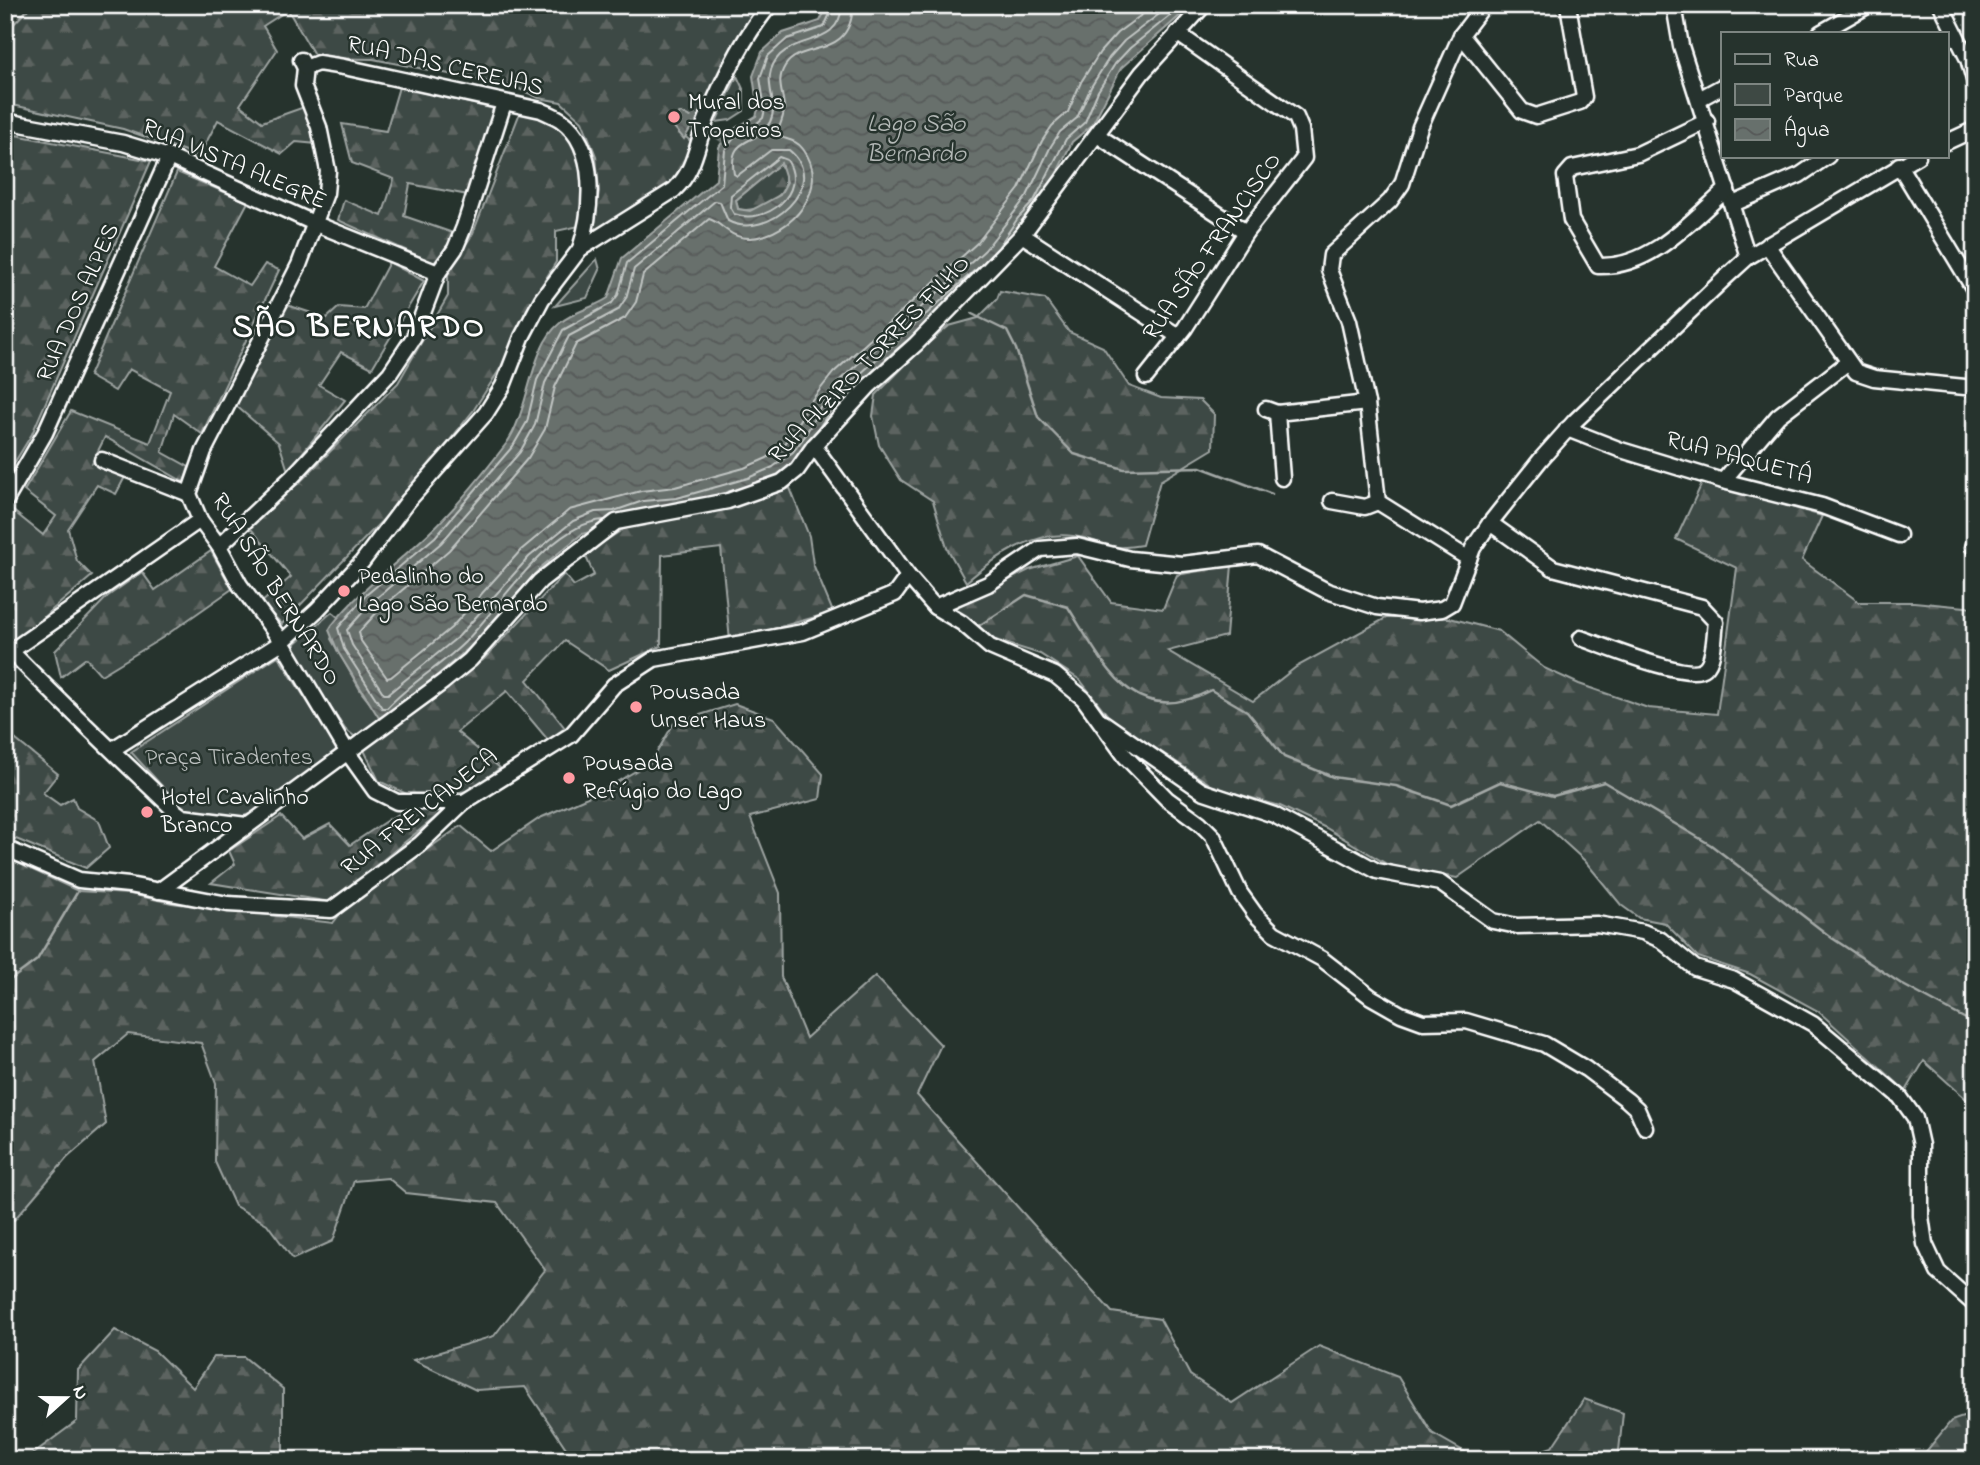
<svg xmlns="http://www.w3.org/2000/svg" width="1980" height="1465" font-family="'Indie Flower',sans-serif">
<style>
.forest{fill:url(#forest-firs);stroke:#9ea4a2;stroke-width:2}
.park{fill:#3e4944;stroke:#9ea4a2;stroke-width:2}
.water{fill:url(#water-waves);stroke:#a4a9a7;stroke-width:2;fill-rule:evenodd}
.lines{fill:none;stroke-linecap:round;stroke-linejoin:round}
.shore{stroke:#c2c6c4;stroke-width:2}
.stream{stroke:#a4a9a7;stroke-width:2.5}
.canal{stroke:#67706c;stroke-width:10}
.minor-casing{stroke:#fff;stroke-width:19}
.minor{stroke:#26332d;stroke-width:14}
.poi-dot{fill:#ff9aa2;stroke:#26332d;stroke-width:2.5}
.labels{text-anchor:middle;dominant-baseline:central;stroke-width:5;stroke-linejoin:round;paint-order:stroke}
.street-label{font-size:24px;fill:#fff;stroke:#26332d}
.poi-label{font-size:24px;fill:#fff;stroke:#26332d;text-anchor:start}
.park-label{font-size:24px;fill:#bbbfbe;stroke:#26332d}
.water-label{font-size:26px;font-style:italic;fill:#b3b8b6;stroke:#26332d}
.district-label{font-size:32px;font-weight:bold;letter-spacing:2px;fill:#fff;stroke:#26332d}
</style>
<defs>
<pattern id="forest-firs" width="22" height="20" patternUnits="userSpaceOnUse" patternTransform="scale(1.75)"><rect width="22" height="20" fill="#3e4944"/><path d="M5 1l3.5 6h-7zM16 11l3.5 6h-7z" fill="#5b6460"/></pattern>
<pattern id="water-waves" width="16" height="10" patternUnits="userSpaceOnUse" patternTransform="scale(1.75)"><rect width="16" height="10" fill="#67706c"/><path d="M0 5q4-4 8 0t8 0" fill="none" stroke="#575a59"/></pattern>
</defs>
<rect width="100%" height="100%" fill="#26332d"/>
<filter id="ink" filterUnits="userSpaceOnUse"><feTurbulence type="fractalNoise" baseFrequency=".0143" numOctaves="2"/><feDisplacementMap in="SourceGraphic" scale="14" xChannelSelector="R" yChannelSelector="G"/><feConvolveMatrix kernelMatrix="1 2 1 2 8 2 1 2 1" color-interpolation-filters="sRGB"/></filter>
<g filter="url(#ink)">
<!-- forest -->
<g class="forest">
<path d="M32,5H764L696,119L681,114L673,126L694,144C684,189 630,213 592,233L599,191L596,156L582,121L561,102L539,98L515,87L373,59L316,58L288,10L263,26L277,50L240,105L262,122L307,106L318,144L296,142L282,154L218,120L199,156L123,129L17,106H5V33Z"/>
<polygon points="399,87 495,109 468,195 410,184 404,216 456,234 434,263 338,220 344,200 382,216 394,179 352,163 342,124 386,131"/>
<path d="M521,110C533,113 548,115 558,122C587,140 583,196 584,225L556,231V262L525,313L505,361L473,411L403,499L282,624L261,603L291,577L246,523L299,483L398,383L448,296V274L473,233Z"/>
<polygon points="5,133 151,161 32,434 5,478"/>
<path d="M778,164L785,170V189C773,203 756,213 738,209L736,200Z"/>
<polygon points="177,172 248,202 214,266 250,286 265,264 279,270 202,434 174,414 162,452 189,467 184,482 105,437 92,463 126,475 116,494 97,485 68,529 77,561 92,576 14,642 5,632 5,521 12,510 43,535 56,516 24,491 71,411 150,443 170,391 129,369 115,391 89,376"/>
<polygon points="389,262 424,281 372,368 341,352 319,385 345,400 288,471 279,443 234,404 287,305 327,318 339,307 364,309"/>
<path d="M1000,291L1045,299L1069,332L1103,347L1129,386L1161,398L1200,400L1214,414L1213,449L1160,481L1142,545C1105,552 1104,540 1073,536C1033,530 994,558 966,582L947,548L933,501L901,480L879,445L873,416L876,395L919,351L949,326L978,318L997,299Z"/>
<polygon points="1703,481 1822,516 1802,560 1859,602 1914,602 1975,608 1975,1107 1924,1061 1906,1091 1818,1011 1750,974 1698,957 1665,923 1639,918 1621,905 1585,861 1540,820 1457,878 1390,866 1326,828 1280,806 1214,787 1110,718 1080,680 1040,654 986,637 954,607 1029,570 1078,556 1111,602 1163,609 1177,575 1232,565 1226,636 1168,651 1253,701 1296,667 1386,618 1450,618 1499,631 1544,668 1579,684 1648,708 1717,714 1737,568 1676,539"/>
<path d="M790,488L809,536L813,564L833,612L730,641L721,548L662,555L661,646L609,670L565,641L527,680L565,728L548,740L507,691L457,732L500,768L469,791L413,797L379,781L363,748L483,660L564,574L574,586L594,575L586,557C599,541 617,536 632,522L730,507Z"/>
<polygon points="211,551 232,589 162,638 101,675 86,658 61,677 55,651 108,596 142,572 155,590"/>
<polygon points="735,704 774,718 823,774 820,799 750,817 780,893 781,977 806,1038 875,976 941,1045 917,1095 1112,1312 1160,1319 1190,1375 1232,1403 1319,1346 1398,1377 1432,1433 1479,1460 574,1460 525,1387 476,1390 413,1360 494,1336 545,1270 497,1203 406,1193 388,1178 354,1181 333,1241 293,1259 267,1224 235,1206 215,1162 216,1083 201,1043 128,1034 95,1062 106,1124 67,1158 14,1220 5,1216 5,857 78,891 130,894 172,903 333,923 347,905 461,826 491,851 540,818 601,791 651,762 674,723"/>
<polygon points="5,731 58,774 43,793 60,805 73,798 77,808 99,821 109,848 86,868 16,839 5,838"/>
<polygon points="413,807 442,812 331,902 211,883 235,864 229,851 281,816 302,839 330,824 350,845 389,819"/>
<polygon points="115,1330 155,1351 193,1388 214,1357 244,1357 283,1389 283,1460 5,1460 5,1454 31,1455 77,1421 78,1370"/>
<polygon points="1584,1399 1623,1413 1618,1460 1514,1460 1552,1447"/>
<polygon points="1975,1413 1975,1460 1919,1460 1951,1421"/>
</g>
<!-- park -->
<g class="park">
<polygon points="737,76 744,91 744,111 730,120 716,122"/>
<polygon points="597,259 600,270 587,298 555,306"/>
<polygon points="332,612 340,619 331,639 362,693 384,721 358,739 345,729 294,652 295,644"/>
<polygon points="278,656 338,749 255,812 241,817 207,815 182,808 131,752"/>
</g>
<!-- water -->
<g class="water">
<path d="M828,5H1192L1121,68L1092,125L1072,142L1049,189L1007,247L956,300L892,353L852,391L833,415L819,444L771,486L582,534L540,568L470,647L390,716L379,718L338,652L329,630L332,625C360,590 396,564 429,533C457,507 483,474 506,444C530,411 529,348 560,323C574,311 593,308 608,298L622,258L716,180L719,147L729,132L756,116L758,110L753,76L762,52L783,33L820,21ZM781,163L787,182L780,195L750,211L738,209L736,200Z"/>
<polygon points="681,113 696,119 684,139 673,126 674,117"/>
</g>
<g class="lines">
<!-- shore -->
<g class="shore">
<path d="M842,5C840,45 801,35 780,55C757,79 781,100 770,122C758,147 727,134 734,174L737,176L771,150H789C832,184 767,242 728,221L720,202L715,201L634,269L626,298L618,310L569,336L545,383L535,425L520,452L441,543L372,602L347,630L352,645L384,694H388L459,636L529,557L573,521L595,512L614,511L643,501L677,498L748,478L773,467L793,452L805,436L820,407L840,380L985,250L1027,196L1051,146L1060,132L1077,118L1091,87L1109,58L1124,41L1171,5"/>
<path d="M853,5C851,61 801,40 785,66C775,82 784,93 784,109C784,118 779,127 776,135C785,140 796,139 803,149C832,187 792,235 751,238C728,239 722,222 709,219L643,275L636,302L625,318L576,344L555,387L545,429L528,458L449,550L379,610L359,632L361,641L387,678L391,677L451,628L521,550L569,510L641,491L675,487L744,468L767,458L785,444L811,401L833,373L977,243L1019,189L1042,141L1052,126L1068,112L1081,82L1100,52L1117,33L1155,5"/>
<path d="M779,157L787,160C809,193 765,226 734,214L730,207L731,195Z"/>
<polyline points="999,246 1018,218 1034,201 1066,139 1085,122 1098,91 1115,64 1130,48 1183,5"/>
<polyline points="818,429 847,386 975,270"/>
<path d="M604,520C550,523 500,607 465,642C441,666 410,683 387,708H382L344,649L338,628L366,595L435,537L513,446L527,422L537,380L563,330L612,303L618,295L627,263L722,184L725,150L735,137L750,129L763,118L765,109L760,78L768,56L787,39L824,27L834,5"/>
</g>
<!-- stream -->
<g class="stream">
<polyline points="972,314 1007,331 1016,349 1038,417 1074,454 1124,469 1200,467 1272,494"/>
<path d="M977,627L1026,595L1068,607C1104,664 1133,731 1211,690L1247,711L1284,757L1333,777L1396,786L1451,805L1500,782L1553,796L1604,782L1711,845L1832,938L1903,985L1975,1024"/>
<polyline points="5,984 37,960 78,891"/>
</g>
<!-- canal -->
<polyline class="canal" points="696,119 725,139"/>
<!-- minor casing -->
<g class="minor-casing">
<g id="minor">
<polyline points="1674,5 1681,46 1748,257"/>
<polyline points="1941,5 1968,59 1975,83"/>
<polyline points="5,8 9,5"/>
<polyline points="1820,33 1869,5"/>
<polyline points="1461,35 1522,111 1536,116 1580,102 1584,97 1568,5"/>
<polyline points="301,60 305,68 303,86 319,127 328,171 326,193 299,265 204,451 189,494 200,520 219,546 240,585 282,642 348,753 375,791 397,802 464,802"/>
<path d="M305,68L318,63L344,67L541,110C547,113 555,116 561,120C599,147 592,212 580,249"/>
<polyline points="1699,99 1723,86"/>
<polyline points="5,121 123,143 169,157 316,224 438,273"/>
<path d="M1707,121L1638,154L1572,168L1565,176L1571,220L1598,266C1651,268 1691,221 1727,189"/>
<polyline points="1097,135 1246,232"/>
<polyline points="1947,142 1975,129"/>
<polyline points="1899,165 1975,291"/>
<polyline points="1733,204 1800,175 1828,156"/>
<polyline points="1022,235 1178,336"/>
<polyline points="1767,245 1856,372 1874,378 1975,388"/>
<polyline points="1146,377 1185,328 1246,232 1304,158 1301,129 1296,117 1177,33"/>
<polyline points="1266,409 1277,413 1367,403"/>
<polyline points="1277,413 1282,478"/>
<polyline points="1567,429 1621,450 1723,481 1822,506 1899,535"/>
<polyline points="814,446 908,576 935,607 962,623 990,647 1055,675 1083,698 1125,756 1167,799 1200,823 1213,836 1240,893 1255,914 1274,933 1322,959 1371,997 1401,1014 1423,1022 1466,1021 1544,1044 1586,1069 1627,1100 1637,1109 1645,1127"/>
<polyline points="102,460 189,494"/>
<polyline points="1723,481 1778,416 1847,363"/>
<polyline points="1332,501 1365,507 1378,502"/>
<polyline points="5,502 45,433 169,157"/>
<path d="M1490,523L1553,568L1702,607L1716,622C1714,635 1715,659 1705,668C1690,682 1601,645 1581,638"/>
<polyline points="219,546 292,477 390,373 414,337 438,273 455,249 464,227 504,103"/>
<polyline points="1973,547 1975,547"/>
<polyline points="1469,559 1378,502 1367,403 1349,321 1329,270 1331,255 1390,201 1402,184 1420,127 1461,35 1484,5"/>
<polyline points="935,607 988,584 1040,549 1077,546 1130,559 1182,564 1258,555 1327,591 1377,607 1419,612 1442,609 1452,603 1473,548 1490,523 1541,459 1575,421 1725,278 1748,257 1918,156"/>
<path d="M5,645C60,702 118,756 175,811L183,817L246,825"/>
<polyline points="11,651 200,520"/>
<polyline points="1104,723 1202,791 1274,815 1377,871 1440,883 1493,921 1517,926 1597,924 1643,932 1661,940 1695,968 1734,980 1813,1024 1900,1097 1915,1118 1921,1145 1921,1216 1925,1244 1938,1272 1975,1305"/>
<path d="M113,749L282,642L317,610L362,562L408,501L486,413L503,386L522,337L542,299L580,249L674,190C696,169 696,145 707,118C723,79 743,37 770,5"/>
<polyline points="5,848 79,880 129,885 228,904 331,910 419,845 464,802 571,735 614,685 654,659 803,632 895,594 908,576"/>
<polyline points="159,891 443,682 470,660 540,581 616,522 728,501 782,482 797,470 814,446 869,386 916,344 1022,235 1142,73 1204,5"/>
</g>
</g>
<!-- minor -->
<use href="#minor" class="minor"/>
</g>
</g>
<!-- markers -->
<g class="poi-dot">
<circle cx="674" cy="117" r="7"/>
<circle cx="344" cy="591" r="7"/>
<circle cx="636" cy="707" r="7"/>
<circle cx="569" cy="778" r="7"/>
<circle cx="147" cy="812" r="7"/>
</g>
<g class="labels">
<!-- street labels -->
<g class="street-label">
<text transform="translate(445 67) rotate(13)">RUA DAS CEREJAS</text>
<text transform="translate(234 165) rotate(23)">RUA VISTA ALEGRE</text>
<text transform="translate(1213 247) rotate(-55)">RUA SÃO FRANCISCO</text>
<text transform="translate(79 303) rotate(-66)">RUA DOS ALPES</text>
<text transform="translate(870 360) rotate(-46)">RUA ALZIRO TORRES FILHO</text>
<text transform="translate(1739 459) rotate(15)">RUA PAQUETÁ</text>
<text transform="translate(275 590) rotate(58)">RUA SÃO BERNARDO</text>
<text transform="translate(420 813) rotate(-38)">RUA FREI CANECA</text>
</g>
<!-- poi labels -->
<g class="poi-label">
<text x="688" y="103">Mural dos<tspan x="688" dy="28">Tropeiros</tspan></text>
<text x="358" y="577">Pedalinho do<tspan x="358" dy="28">Lago São Bernardo</tspan></text>
<text x="650" y="693">Pousada<tspan x="650" dy="28">Unser Haus</tspan></text>
<text x="583" y="764">Pousada<tspan x="583" dy="28">Refúgio do Lago</tspan></text>
<text x="161" y="798">Hotel Cavalinho<tspan x="161" dy="28">Branco</tspan></text>
</g>
<!-- park labels -->
<g class="park-label">
<text x="229" y="758">Praça Tiradentes</text>
</g>
<!-- water labels -->
<g class="water-label">
<text x="916" y="125">Lago São<tspan x="916" dy="30">Bernardo</tspan></text>
</g>
<!-- district labels -->
<g class="district-label">
<text x="359" y="328">SÃO BERNARDO</text>
</g>
</g>
<!-- margin -->
<rect width="1980" height="1465" fill="none" stroke="#26332d" stroke-width="28"/>
<rect x="14" y="14" width="1952" height="1437" fill="none" stroke="#fff" stroke-width="2.5" filter="url(#ink)"/>
<!-- legend -->
<rect x="1721" y="32" width="228" height="126" fill="#26332d" stroke="#7d8581" stroke-width="2"/>
<rect x="1735" y="54" width="35" height="10" fill="#26332d" stroke="#7d8581" stroke-width="2"/>
<text x="1784" y="66" font-size="21" fill="#ffffff">Rua</text>
<rect x="1735" y="84" width="35" height="21" fill="#3e4944" stroke="#7d8581" stroke-width="2"/>
<text x="1784" y="102" font-size="21" fill="#ffffff">Parque</text>
<rect x="1735" y="119" width="35" height="21" fill="url(#water-waves)" stroke="#7d8581" stroke-width="2"/>
<text x="1784" y="136" font-size="21" fill="#ffffff">Água</text>
<!-- north arrow -->
<g transform="translate(66 1398) rotate(69)" stroke="#26332d" stroke-width="5" paint-order="stroke">
<path d="M0-5L12 26L0 18L-12 26Z" fill="#ffffff"/>
<text y="-10" font-size="19" font-weight="bold" text-anchor="middle" fill="#ffffff">N</text>
</g>
</svg>
